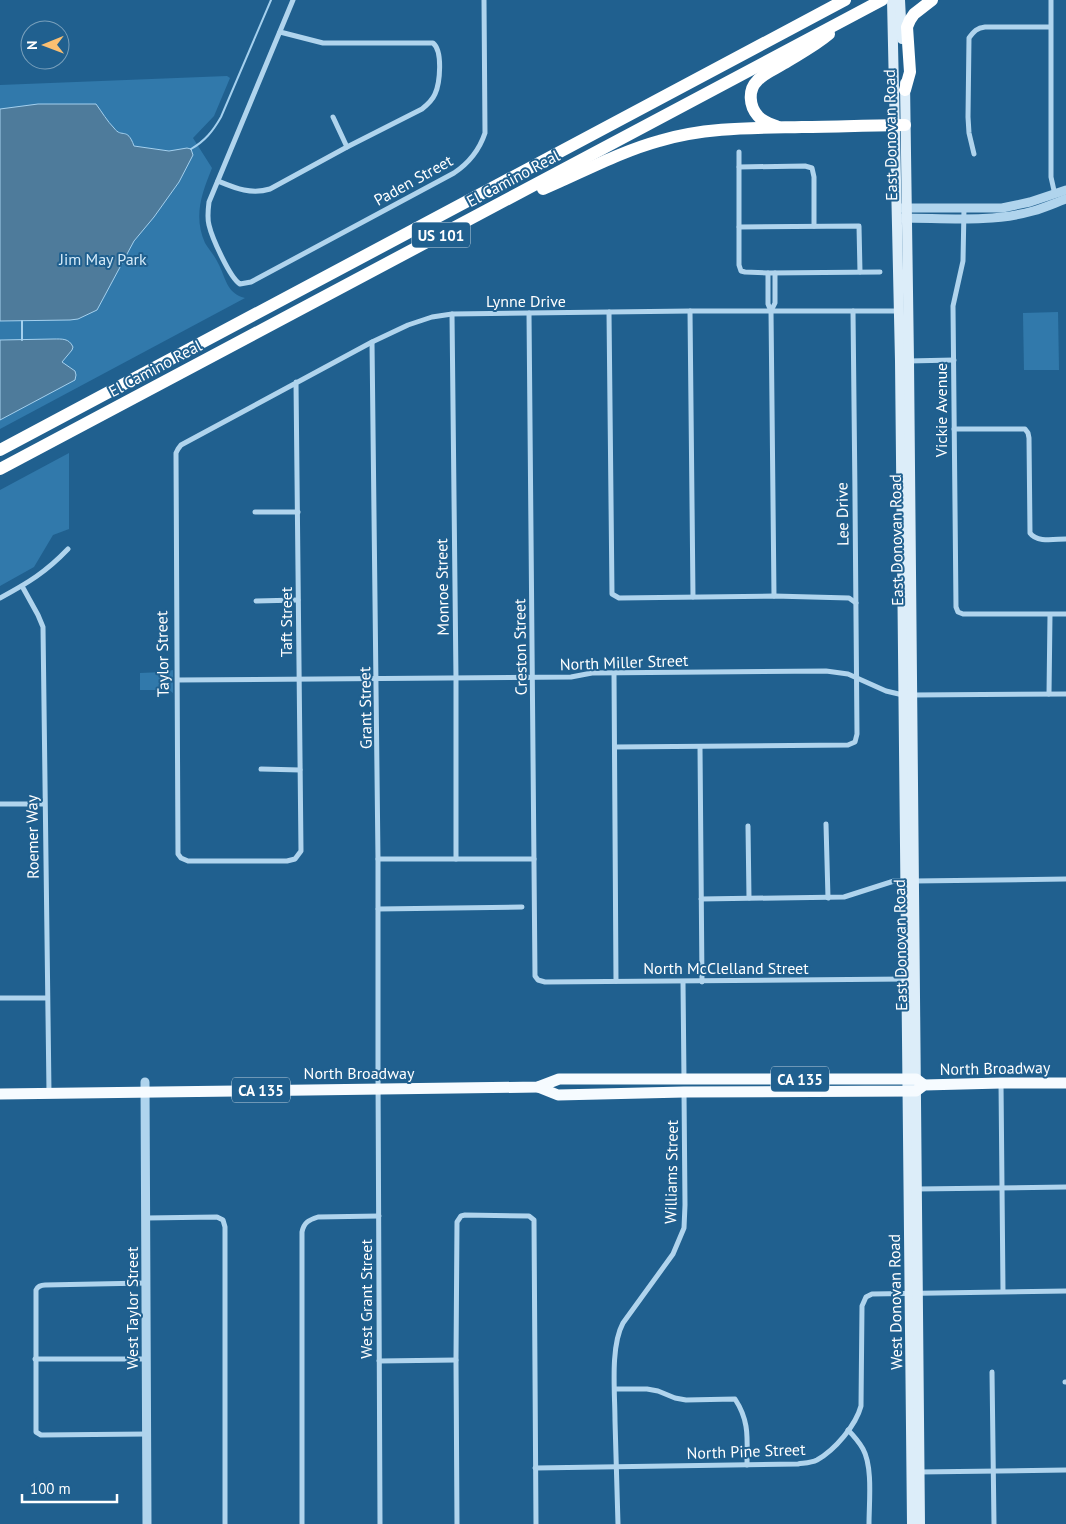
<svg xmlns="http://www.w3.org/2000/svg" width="1066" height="1524" font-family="'PT Sans',sans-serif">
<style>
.green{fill:#3179ab}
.water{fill:#4e7b9b;stroke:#a4d0ee}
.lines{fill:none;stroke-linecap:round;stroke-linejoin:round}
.stream{stroke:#a4d0ee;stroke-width:2}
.minor{stroke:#b0d4ed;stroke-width:5}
.tertiary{stroke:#b0d4ed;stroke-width:9}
.secondary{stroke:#dcedf9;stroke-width:10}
.primary{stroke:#f6fbff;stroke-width:11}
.motorway{stroke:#fff;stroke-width:12}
.labels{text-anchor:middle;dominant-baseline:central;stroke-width:4;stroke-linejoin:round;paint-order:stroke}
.shield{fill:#20608f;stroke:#bccfdd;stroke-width:1}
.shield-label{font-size:15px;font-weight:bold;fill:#fff}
.street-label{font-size:16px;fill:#fff;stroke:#20608f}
.park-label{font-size:16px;fill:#d5ebf9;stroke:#20608f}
</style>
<rect width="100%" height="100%" fill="#20608f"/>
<!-- green -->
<g class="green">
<path d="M227,76L230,78L214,116L193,138L212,168C202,193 193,216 205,243C209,250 215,256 218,263C226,278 226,293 245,298L0,429V85Z"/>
<polygon points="1058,312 1059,370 1024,370 1023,313"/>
<polygon points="69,453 69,529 53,535 34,567 0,586 0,490"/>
<polygon points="173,670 173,693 169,690 140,690 140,673 164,672"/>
</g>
<!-- water -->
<g class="water">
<path d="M38,104H96C102,112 107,121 114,128C122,139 127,126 134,146L169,151L187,148L191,149L193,155L179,182L154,217L134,241L97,310L78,319L70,320L0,321V109Z"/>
<path d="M53,339C62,339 69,338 73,347L72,350L62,362L75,371L76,375L75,380L0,420V340Z"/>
</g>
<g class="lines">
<!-- stream -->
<g class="stream">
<path d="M191,149C205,141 213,131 221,117L271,0"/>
<polyline points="22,340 22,321"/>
</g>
<!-- minor -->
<g class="minor">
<path d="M293,0L209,202C208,210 207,218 209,225C212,238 230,278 240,284L251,282L454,173C469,163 479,151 485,133L484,0"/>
<polyline points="1051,0 1051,177 1055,195"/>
<polyline points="333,117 347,147"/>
<polyline points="739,152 739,265 741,271 745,272 768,273 880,272"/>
<path d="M974,154L969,133L968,117L969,38C974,31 977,28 985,27H1050"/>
<polyline points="739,167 805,166 812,168 814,177 814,226"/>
<path d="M218,181C235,188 251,195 270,189L347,147L422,109C427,105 432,101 435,94C440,83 443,51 433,43H323L280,32"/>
<polyline points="964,209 963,261 953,306 956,607 958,612 963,614 1066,614"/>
<polyline points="739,227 859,226 860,272"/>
<polyline points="768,273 768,304 771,311 774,596"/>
<polyline points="690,311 693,597"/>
<polyline points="771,311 775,303 775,273"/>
<polyline points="609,312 612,594 619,598 774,596 849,598 856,603"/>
<polyline points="529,313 535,976 538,980 545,982 907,979"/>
<polyline points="452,314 456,678 456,859"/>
<polyline points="372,342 378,859 378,1074 380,1524"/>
<polyline points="908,361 954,360"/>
<polyline points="296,382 301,851 295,859 287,861 188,861 181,858 178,854 176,453 178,449 181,445 372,342 408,325 432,317 452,314 690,311 900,311"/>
<path d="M954,429H1025L1028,433L1029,438L1030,533C1037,543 1055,539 1066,539"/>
<polyline points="255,512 298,512"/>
<polyline points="22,586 38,615 43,627 49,1092"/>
<path d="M0,598C28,583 46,572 68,549"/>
<polyline points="256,601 298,600"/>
<polyline points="614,673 616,981"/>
<polyline points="178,680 571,677 592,673 826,671 848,674 886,691 903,695"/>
<polyline points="1049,694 1050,615"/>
<polyline points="912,695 1066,694"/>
<path d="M615,747L848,745L855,742L857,734C857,593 854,452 853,311"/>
<polyline points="700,747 702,982"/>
<polyline points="261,769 300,770"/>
<polyline points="0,804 44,804"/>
<polyline points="826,824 828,898"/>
<polyline points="748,826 749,898"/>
<polyline points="378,859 534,859"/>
<polyline points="914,881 1066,879"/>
<polyline points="701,899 844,897 894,881 906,881"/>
<polyline points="378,909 522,907"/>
<polyline points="683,982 684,1079"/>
<polyline points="0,998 47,998"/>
<polyline points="1001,1083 1003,1291"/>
<polyline points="917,1189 1066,1187"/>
<polyline points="146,1218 217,1217 223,1220 225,1227 225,1524"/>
<path d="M146,1283L45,1285C41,1285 38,1286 36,1290V1432L41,1435L147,1434"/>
<polyline points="35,1359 147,1359"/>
<polyline points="379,1361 456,1360"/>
<polyline points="992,1372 994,1524"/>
<polyline points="1065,1382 1066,1382"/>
<path d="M615,1389H647L658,1391L675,1398L686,1400L735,1399C750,1422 747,1439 747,1465"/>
<path d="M848,1430C854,1436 859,1442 863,1449C873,1467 869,1503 869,1524"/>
<path d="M535,1468L798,1464C804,1463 811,1463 817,1460C835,1450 856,1425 861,1406L862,1306L866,1297L872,1294L1066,1291"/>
<polyline points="919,1472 1066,1470"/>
<path d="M302,1524V1232C304,1222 309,1220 318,1217L379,1216"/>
<polyline points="457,1524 456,1360 457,1222 461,1216 465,1215 529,1216 534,1220 536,1524"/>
<path d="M618,1524C617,1490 616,1455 615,1421C615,1393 610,1347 623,1323L673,1254L684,1228L685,1205L684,1092"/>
</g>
<!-- tertiary -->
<g class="tertiary">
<polyline points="901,208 1002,208 1030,202 1066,190"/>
<path d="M902,218C945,218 991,223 1033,211C1044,208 1055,203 1066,199"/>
<polyline points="145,1082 147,1524"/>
</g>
<!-- secondary -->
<g class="secondary">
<polyline points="892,0 900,361 912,1524"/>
<polyline points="900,0 902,39"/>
<polyline points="905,83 909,361 920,1524"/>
</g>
<!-- primary -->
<g class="primary">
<polyline points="538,1087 558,1095 684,1092 916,1091 924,1085 1001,1083 1066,1083"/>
<polyline points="0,1094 538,1087 559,1079 916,1079 924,1085"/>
</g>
<!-- motorway -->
<g class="motorway">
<polyline points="905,90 910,72 907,27 910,20 914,14 932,0"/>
<path d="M778,127C771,124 763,122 758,116C749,106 748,90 757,81C764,73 775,69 783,64C799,54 815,46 829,34"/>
<path d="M543,189C581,173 619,152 659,141C705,127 755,128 802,127C837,127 871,125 905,125"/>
<polyline points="0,450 845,0"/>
<polyline points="0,469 882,0"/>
</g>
</g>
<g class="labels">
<!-- shield labels -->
<g class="shield">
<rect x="412" y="222.5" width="58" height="25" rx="4"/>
<rect x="771" y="1066.5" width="58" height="25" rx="4"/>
<rect x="232" y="1077.5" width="58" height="25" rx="4"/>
</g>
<g class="shield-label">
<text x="441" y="235">US 101</text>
<text x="800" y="1079">CA 135</text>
<text x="261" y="1090">CA 135</text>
</g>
<!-- street labels -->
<g class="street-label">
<text transform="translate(890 135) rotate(-91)">East Donovan Road</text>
<text transform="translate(513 178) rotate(-28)">El Camino Real</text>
<text transform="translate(413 180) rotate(-29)">Paden Street</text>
<text x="526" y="301">Lynne Drive</text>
<text transform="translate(155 368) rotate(-28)">El Camino Real</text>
<text transform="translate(941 410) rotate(-90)">Vickie Avenue</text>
<text transform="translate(842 514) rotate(-91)">Lee Drive</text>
<text transform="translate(896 540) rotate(-91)">East Donovan Road</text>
<text transform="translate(442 587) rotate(-91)">Monroe Street</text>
<text transform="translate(286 622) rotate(-90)">Taft Street</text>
<text transform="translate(520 647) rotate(-91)">Creston Street</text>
<text transform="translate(162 654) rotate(-91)">Taylor Street</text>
<text transform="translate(624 662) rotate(-2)">North Miller Street</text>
<text transform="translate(365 708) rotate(-91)">Grant Street</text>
<text transform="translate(32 837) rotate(-91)">Roemer Way</text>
<text transform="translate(900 945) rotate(-91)">East Donovan Road</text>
<text x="726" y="968">North McClelland Street</text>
<text transform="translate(995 1068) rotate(-1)">North Broadway</text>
<text x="359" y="1073">North Broadway</text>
<text transform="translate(671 1172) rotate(-89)">Williams Street</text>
<text transform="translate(366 1299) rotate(-90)">West Grant Street</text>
<text transform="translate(895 1302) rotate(-91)">West Donovan Road</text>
<text transform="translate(132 1308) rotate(-90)">West Taylor Street</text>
<text transform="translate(746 1451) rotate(-2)">North Pine Street</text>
</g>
<!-- park labels -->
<g class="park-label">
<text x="103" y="259">Jim May Park</text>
</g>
</g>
<!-- north arrow -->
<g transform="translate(45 45) rotate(269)"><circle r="24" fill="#20608f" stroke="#79a0bc"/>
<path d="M0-4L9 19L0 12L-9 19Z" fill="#fabf71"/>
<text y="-8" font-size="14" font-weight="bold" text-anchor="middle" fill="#ffffff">N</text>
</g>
<!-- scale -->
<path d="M22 1494v8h95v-8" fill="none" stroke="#ffffff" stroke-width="2.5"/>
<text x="30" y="1494" font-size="15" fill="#ffffff" stroke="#20608f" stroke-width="4" paint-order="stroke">100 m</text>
</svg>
